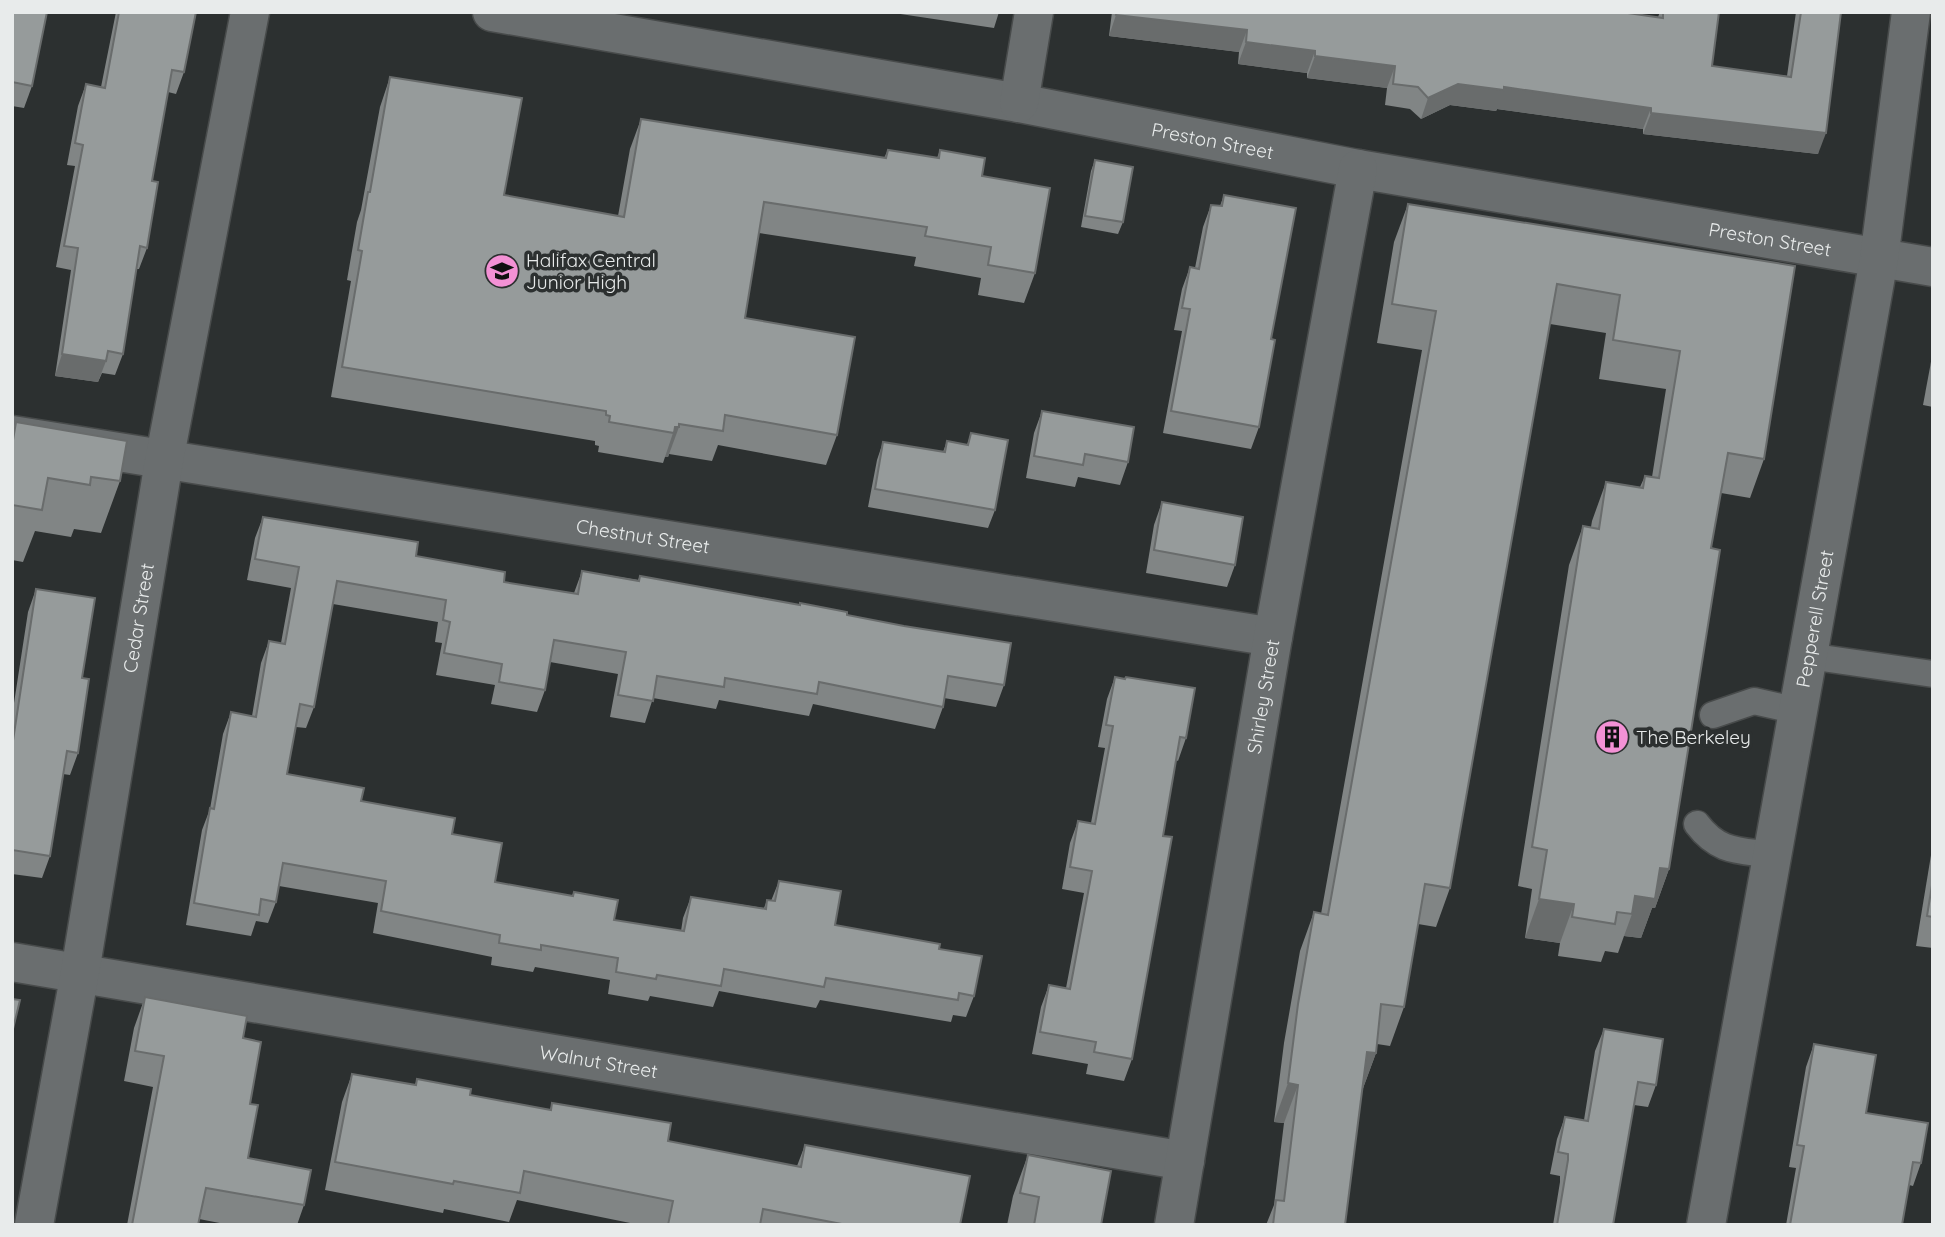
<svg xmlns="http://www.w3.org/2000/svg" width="1945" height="1237" font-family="Quicksand,sans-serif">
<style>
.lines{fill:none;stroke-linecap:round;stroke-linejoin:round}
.service-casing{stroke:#484b4b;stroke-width:29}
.minor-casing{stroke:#484b4b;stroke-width:41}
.service{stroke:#6a6e6f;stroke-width:26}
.minor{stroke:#6a6e6f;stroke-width:38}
.wall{fill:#818585}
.shaded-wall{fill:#696c6c}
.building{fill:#969b9b;stroke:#696c6c;stroke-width:2}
.labels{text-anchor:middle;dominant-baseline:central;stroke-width:7;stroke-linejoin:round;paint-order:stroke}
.street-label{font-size:19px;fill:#e8ebeb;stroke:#2c3030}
.poi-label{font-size:19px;fill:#e8ebeb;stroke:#2c3030;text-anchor:start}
</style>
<rect width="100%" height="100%" fill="#2c3030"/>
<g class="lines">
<!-- service casing -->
<g class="service-casing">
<g id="service">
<polyline points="1808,656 1933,674"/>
<polyline points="1713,715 1754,701 1798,711"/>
<path d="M1697,824C1719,853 1739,850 1772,855"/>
</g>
</g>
<!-- minor casing -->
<g class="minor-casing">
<g id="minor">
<path id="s1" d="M492,12L1019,103L1358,169L1933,267"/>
<polyline points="1019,103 1034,12"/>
<path id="s2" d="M12,435L1273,637"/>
<path id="s3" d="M12,962L1185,1161"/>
<path id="s4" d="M34,1225L80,972L164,461L250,12"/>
<path id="s5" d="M1174,1225L1273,637L1358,169"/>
<path id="s6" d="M1706,1225L1879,259L1911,12"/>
</g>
</g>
<!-- service -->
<use href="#service" class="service"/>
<!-- minor -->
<use href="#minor" class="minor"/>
</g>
<!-- wall -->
<g class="wall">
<polygon points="12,12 32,86 24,108 12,106"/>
<polygon points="116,12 196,12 184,72 176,94 168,92 152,181 147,248 139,269 136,269 123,354 115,375 102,373 98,382 55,376 71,270 56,267 75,166 67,165 78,106 86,84 101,87"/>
<polygon points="887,12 999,12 994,28"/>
<polygon points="1112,12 1621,12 1658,17 1660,12 1719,12 1712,66 1787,76 1796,12 1841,12 1818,154 1643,134 1643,129 1497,109 1496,111 1450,105 1421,119 1410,109 1385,105 1387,88 1307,78 1307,73 1238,64 1239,52 1109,36"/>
<polygon points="390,77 504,195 618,216 630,149 641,119 884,158 888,150 937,158 940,150 982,176 1035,273 1024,303 978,295 981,278 914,266 916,257 759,233 745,318 837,435 826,465 718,445 712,461 669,454 668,457 665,457 663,463 598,452 599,446 595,445 595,441 331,397 351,281 347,280 357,222 361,210 380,107"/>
<polygon points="1095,160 1123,222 1118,234 1081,227 1091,171"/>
<polygon points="1224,195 1271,339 1259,427 1251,449 1163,433 1182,331 1174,330 1182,289 1190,267 1195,268 1203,227 1211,205 1220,206"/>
<polygon points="1408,204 1795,266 1764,459 1750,498 1721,493 1711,548 1669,869 1655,908 1652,908 1641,938 1624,936 1618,953 1605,951 1601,962 1558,956 1560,943 1525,938 1532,889 1518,886 1569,565 1583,526 1591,527 1592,521 1606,482 1640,487 1645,476 1652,477 1666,389 1599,379 1606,333 1550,324 1450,888 1436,927 1418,924 1404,1007 1390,1046 1377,1044 1376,1053 1362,1091 1345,1225 1266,1225 1274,1205 1284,1123 1274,1122 1284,1043 1300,951 1314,912 1321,914 1422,350 1377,343 1394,242"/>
<polygon points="1933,351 1933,407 1923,405"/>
<polygon points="1042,411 1128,462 1120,485 1078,477 1075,487 1026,478 1034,433"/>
<polygon points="16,422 120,481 101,533 74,529 71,537 35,531 23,562 12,560 12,433"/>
<polygon points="971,433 995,510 988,528 868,507 877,460 883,442 943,452 947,441 967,445"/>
<polygon points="1162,502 1235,565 1227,587 1146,573 1154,525"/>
<polygon points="263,517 416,556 504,582 574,593 582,571 638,580 640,576 847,615 1004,685 996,707 944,698 943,707 935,729 813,704 809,716 719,700 716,709 653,698 645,723 610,717 618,674 550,662 545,690 537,712 491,704 495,685 436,675 442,643 435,642 438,622 333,604 314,707 306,728 296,727 287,774 452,834 495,882 572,896 574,892 614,920 681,931 683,918 691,897 764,908 767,900 771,901 779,881 835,925 939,949 974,996 966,1017 953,1015 951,1022 820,1000 816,1008 719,991 713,1007 650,996 648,1001 608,994 610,980 535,967 533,972 491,965 492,957 373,933 378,903 279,886 276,902 268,923 256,921 251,936 186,925 202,830 210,809 223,734 231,712 252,716 261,663 269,641 281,643 291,588 247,580 255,538"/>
<polygon points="36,589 82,678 78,753 70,775 63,774 50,856 42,878 12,874 12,716 28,612"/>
<polygon points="1115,677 1186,738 1178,761 1176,760 1163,836 1132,1059 1124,1081 1086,1074 1088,1064 1032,1054 1041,1007 1049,985 1066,988 1084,893 1062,889 1070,843 1078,821 1091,823 1105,748 1098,747 1107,699"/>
<polygon points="1933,843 1933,948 1916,946"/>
<polygon points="145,997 243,1038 250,1104 248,1158 304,1205 297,1225 230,1225 199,1219 198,1225 127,1225 153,1087 124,1081 134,1028"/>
<polygon points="1604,1029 1656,1085 1648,1107 1634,1105 1613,1225 1553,1225 1560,1182 1560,1176 1550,1174 1557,1139 1565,1117 1584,1120 1595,1051"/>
<polygon points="1814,1044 1866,1113 1921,1163 1913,1186 1909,1185 1902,1225 1786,1225 1796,1168 1789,1167 1806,1067"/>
<polygon points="352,1074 415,1085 417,1079 470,1095 550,1110 552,1103 668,1141 797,1166 805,1145 960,1225 640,1225 517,1200 509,1222 444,1209 443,1213 325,1190 342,1102"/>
<polygon points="1028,1155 1101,1225 1007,1225 1013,1196"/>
</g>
<!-- shaded-wall -->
<g class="shaded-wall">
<polygon points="1116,15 1247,30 1239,52 1109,36"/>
<polygon points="1246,42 1315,51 1307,73 1238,64"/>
<polygon points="1315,56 1395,66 1387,88 1307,78"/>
<polygon points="1458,84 1504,87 1651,108 1643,129 1497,109 1496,111 1450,105 1421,119 1428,98"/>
<polygon points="1651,113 1826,133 1818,154 1643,134"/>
<polygon points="62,354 106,361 98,382 55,376"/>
<polygon points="675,427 679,427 668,457 665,457"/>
<polygon points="1660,868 1669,869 1655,908 1652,908 1641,938 1624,936 1632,914 1635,896"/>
<polygon points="1539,899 1574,904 1560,943 1525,938"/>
<polygon points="1367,1052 1376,1053 1362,1091"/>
<polygon points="1288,1083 1298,1085 1284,1123 1274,1122"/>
</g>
<!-- building -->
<g class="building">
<polygon points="12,12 47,12 32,86 12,82"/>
<polygon points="119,12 196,12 184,72 172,70 152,181 158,182 147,248 140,246 123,354 108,351 106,361 62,354 78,248 64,246 83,145 75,143 86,84 105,88"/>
<polygon points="1117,12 1621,12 1663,18 1663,12 1719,12 1712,66 1791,77 1801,12 1841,12 1826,133 1651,113 1651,108 1504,87 1504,90 1458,84 1428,98 1418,87 1393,84 1395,66 1315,56 1315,51 1246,42 1247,30 1116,15"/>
<polygon points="390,77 522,98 504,195 624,217 641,119 886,158 888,150 939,158 940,150 985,158 982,176 1050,188 1035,273 988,265 991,247 925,236 927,227 764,202 745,318 855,337 837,435 725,415 723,431 679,424 679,427 675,427 674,433 609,422 610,416 606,415 606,411 342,367 362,251 358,250 368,192 370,192"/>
<polygon points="1095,160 1133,167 1123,222 1085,216"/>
<polygon points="1224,195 1296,208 1271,339 1275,340 1259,427 1171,411 1190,309 1182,308 1190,267 1199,269 1211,205 1222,206"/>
<polygon points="1408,204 1795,266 1764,459 1728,453 1711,548 1720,550 1669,869 1660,868 1655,899 1635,896 1632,914 1617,912 1615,924 1572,917 1574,904 1539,899 1547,850 1532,847 1583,526 1599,529 1606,482 1643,488 1645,476 1659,478 1680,351 1613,340 1620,295 1557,284 1450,888 1425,884 1404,1007 1381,1004 1376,1053 1367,1052 1345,1225 1273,1225 1276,1200 1284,1201 1298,1085 1288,1083 1298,1004 1314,912 1328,915 1436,311 1392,304"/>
<polygon points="1042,411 1134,427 1128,462 1085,454 1083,465 1034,456"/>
<polygon points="16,422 127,441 120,481 91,477 90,485 48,478 42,510 12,505 12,446"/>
<polygon points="971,433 1008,440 995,510 875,489 883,442 945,452 947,441 968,445"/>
<polygon points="1162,502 1243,517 1235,565 1154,550"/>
<polygon points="263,517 418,542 416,556 505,572 504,582 578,594 582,571 639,581 640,576 800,605 800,603 847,612 847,615 904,626 1011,643 1004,685 948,676 943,707 819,682 817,694 725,678 724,687 657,676 653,701 618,695 626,652 554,640 545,690 499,682 502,664 444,653 450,622 443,620 446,600 337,581 314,707 300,704 287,774 364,788 361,801 455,818 452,834 502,843 495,882 573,896 574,892 618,900 614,920 684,931 691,897 766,909 767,900 775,901 779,881 841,891 835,925 940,944 939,949 982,956 974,996 959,993 958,1000 826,978 824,987 724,969 721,986 657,975 656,979 616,972 618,958 541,945 541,950 499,943 500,935 381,911 386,881 283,863 276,902 261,899 259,915 194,903 210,808 214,809 231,712 256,717 269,641 285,644 299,567 255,559"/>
<polygon points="36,589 95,598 82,678 89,679 78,753 67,751 50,856 12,850 12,747"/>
<polygon points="1115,677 1125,679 1126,677 1195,688 1186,738 1180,737 1163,836 1172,837 1132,1059 1094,1052 1096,1042 1040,1032 1049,985 1070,989 1092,871 1070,867 1078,821 1095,824 1113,726 1106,725"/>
<polygon points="1933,879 1933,917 1927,916"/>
<polygon points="145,997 247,1016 243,1038 261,1042 250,1104 258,1105 248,1158 311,1170 304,1205 206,1188 198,1225 132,1225 164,1056 135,1051"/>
<polygon points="12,999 20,1000 12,1033"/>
<polygon points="1604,1029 1663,1039 1656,1085 1638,1082 1613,1225 1557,1225 1568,1160 1568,1154 1558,1152 1565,1117 1588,1121"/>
<polygon points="1814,1044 1876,1055 1866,1113 1928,1123 1921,1163 1913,1162 1902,1225 1790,1225 1804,1146 1797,1145"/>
<polygon points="352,1074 416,1085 417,1079 471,1089 470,1095 551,1110 552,1103 671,1123 668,1141 801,1167 805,1145 970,1176 960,1225 847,1225 763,1209 760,1225 668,1225 673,1201 524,1171 520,1193 454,1181 453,1184 335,1162"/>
<polygon points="1028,1155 1111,1171 1101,1225 1034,1225 1039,1197 1020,1193"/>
</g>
<!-- icons -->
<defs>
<g id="school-disc" transform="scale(1.75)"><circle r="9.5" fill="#f391d5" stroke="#2c3030"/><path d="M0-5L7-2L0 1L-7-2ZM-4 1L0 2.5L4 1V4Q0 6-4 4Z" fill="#111"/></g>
<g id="building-disc" transform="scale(1.75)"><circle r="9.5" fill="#f391d5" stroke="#2c3030"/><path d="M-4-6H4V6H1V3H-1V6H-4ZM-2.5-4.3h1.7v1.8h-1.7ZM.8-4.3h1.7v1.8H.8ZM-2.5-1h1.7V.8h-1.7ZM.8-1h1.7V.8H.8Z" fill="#111"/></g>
</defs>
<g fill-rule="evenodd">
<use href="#school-disc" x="502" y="271"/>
<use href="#building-disc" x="1612" y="737"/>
</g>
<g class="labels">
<!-- street labels -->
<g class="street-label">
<text stroke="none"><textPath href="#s1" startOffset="732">Preston Street</textPath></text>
<text stroke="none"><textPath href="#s1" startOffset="1298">Preston Street</textPath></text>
<text stroke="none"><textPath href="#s2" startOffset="639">Chestnut Street</textPath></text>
<text stroke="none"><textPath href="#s4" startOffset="616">Cedar Street</textPath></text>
<text stroke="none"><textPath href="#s6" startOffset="616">Pepperell Street</textPath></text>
<text stroke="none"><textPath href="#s5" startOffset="536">Shirley Street</textPath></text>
<text stroke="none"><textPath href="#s3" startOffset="595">Walnut Street</textPath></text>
</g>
<!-- poi labels -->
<g class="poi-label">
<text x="526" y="260">Halifax Central<tspan x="526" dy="22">Junior High</tspan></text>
<text x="1636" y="737">The Berkeley</text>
</g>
</g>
<!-- border -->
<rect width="1945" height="1237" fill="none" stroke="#e8ebeb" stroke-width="28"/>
</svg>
